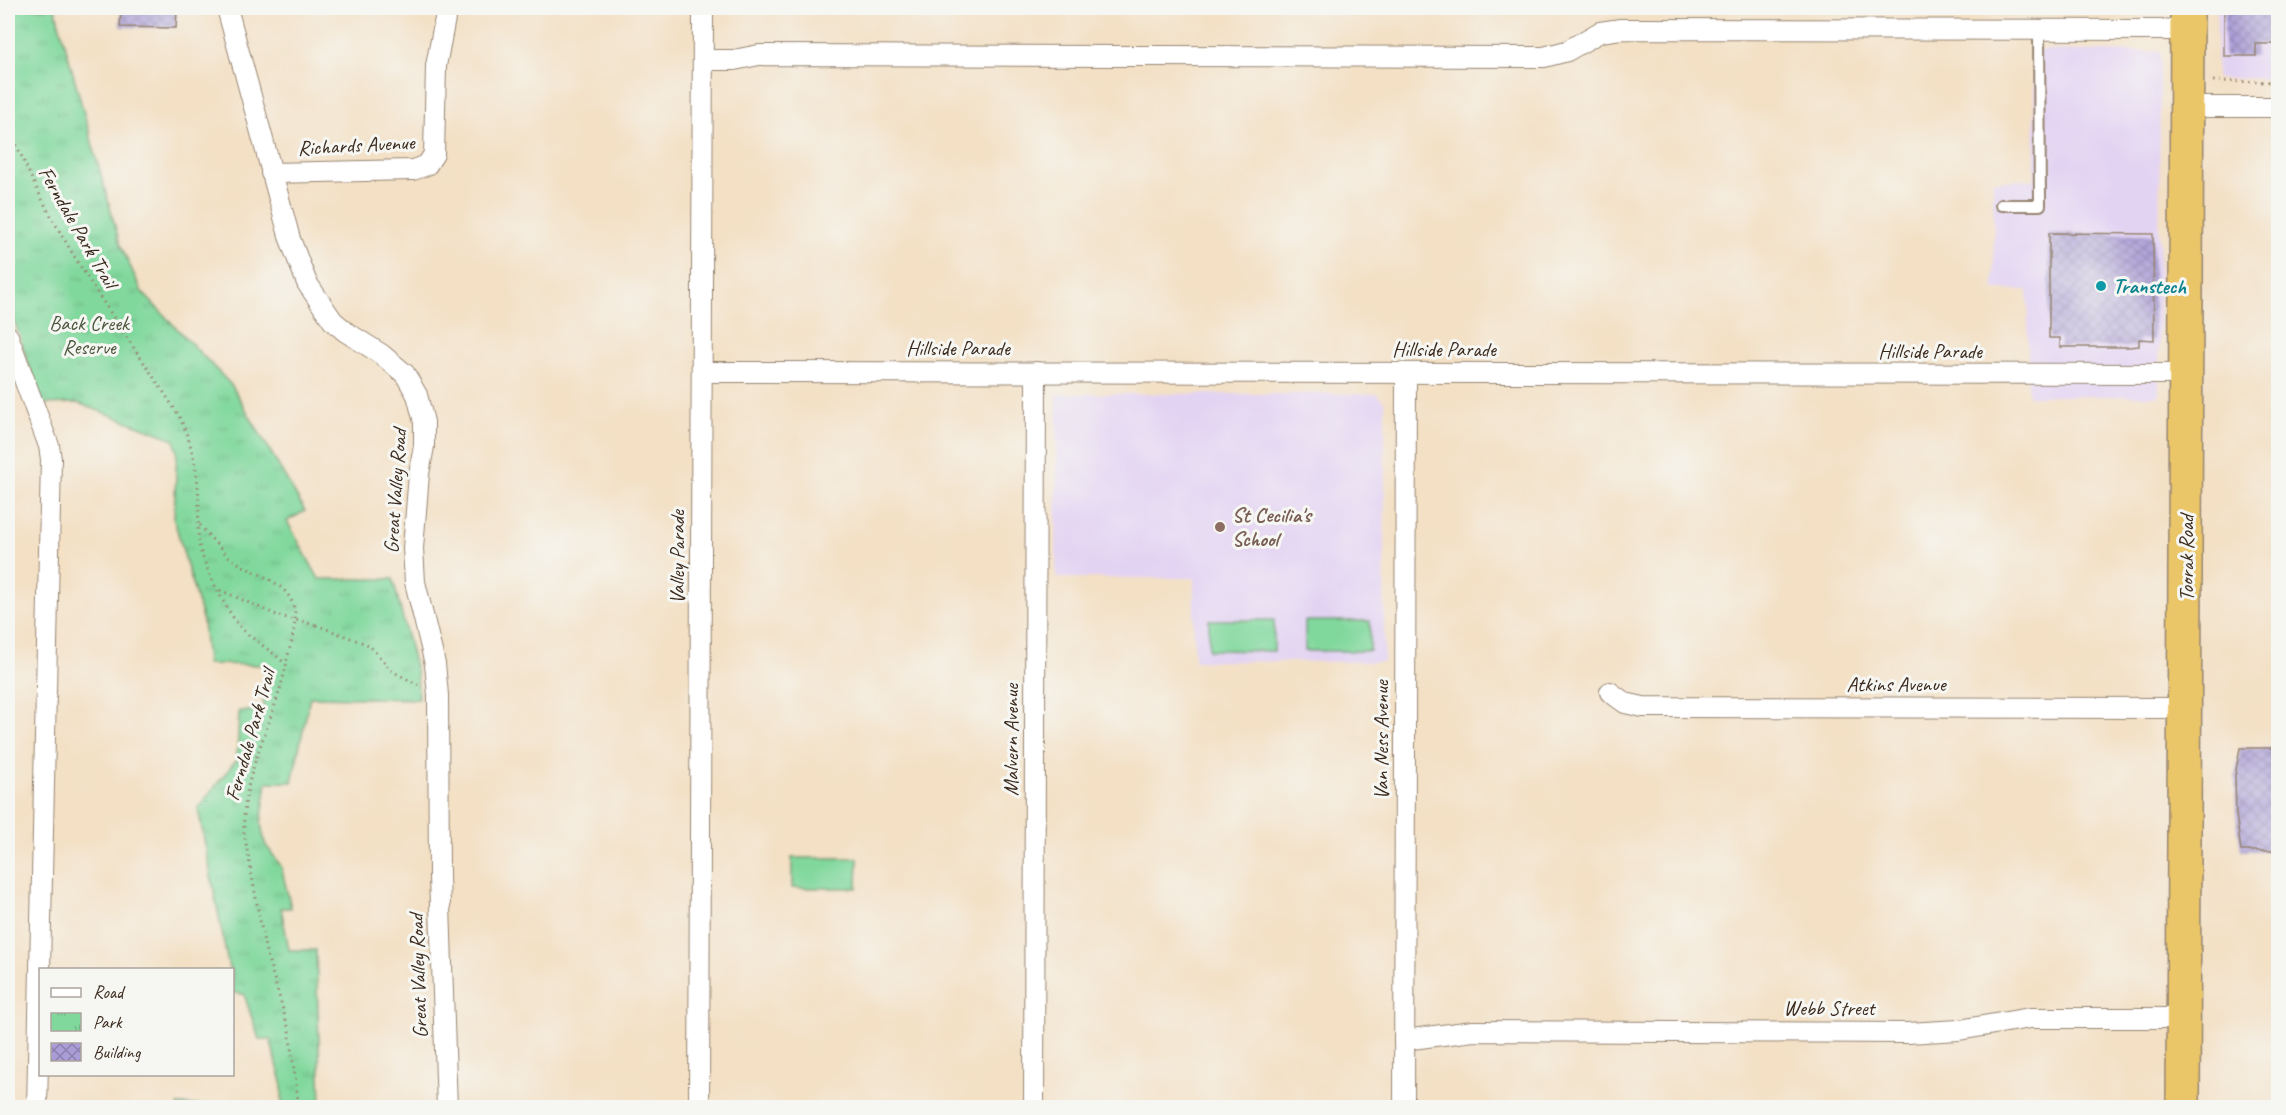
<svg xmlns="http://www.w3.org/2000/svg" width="2286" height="1115" font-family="Caveat,sans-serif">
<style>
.built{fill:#e3d3f3}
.green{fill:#81d89d;stroke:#5e815e;stroke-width:1.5}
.park{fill:url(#park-tufts);stroke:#5e815e;stroke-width:1.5}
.building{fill:url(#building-cross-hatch)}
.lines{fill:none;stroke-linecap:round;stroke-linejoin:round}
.service-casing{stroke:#978572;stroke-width:14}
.minor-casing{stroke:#978572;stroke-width:22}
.trunk-casing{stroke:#978572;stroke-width:36}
.path{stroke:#978572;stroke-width:3;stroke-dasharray:1.5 4.5;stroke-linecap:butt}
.service{stroke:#fff;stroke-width:10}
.minor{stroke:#fff;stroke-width:20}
.trunk{stroke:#ebc669;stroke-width:33}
.path-bridge{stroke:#978572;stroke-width:3;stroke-dasharray:1.5 4.5;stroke-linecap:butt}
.culture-dot{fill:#0f9aa8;stroke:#f6f6f2;stroke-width:2}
.education-dot{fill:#8d6e63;stroke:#f6f6f2;stroke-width:2}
.labels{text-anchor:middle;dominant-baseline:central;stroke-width:6;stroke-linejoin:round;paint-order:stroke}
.street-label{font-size:21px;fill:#3b2a1e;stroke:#f6f6f2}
.culture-label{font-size:21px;font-weight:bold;fill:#0d838f;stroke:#f6f6f2;text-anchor:start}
.park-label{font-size:21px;fill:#4c563e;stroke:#f6f6f2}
.education-label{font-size:21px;font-weight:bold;fill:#785e54;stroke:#f6f6f2;text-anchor:start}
</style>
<defs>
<pattern id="park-tufts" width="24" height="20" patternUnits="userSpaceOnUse" patternTransform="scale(1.5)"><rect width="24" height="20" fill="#81d89d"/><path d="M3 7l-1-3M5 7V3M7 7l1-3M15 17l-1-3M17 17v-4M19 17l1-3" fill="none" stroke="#70ba87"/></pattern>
<pattern id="building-cross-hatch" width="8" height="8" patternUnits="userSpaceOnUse" patternTransform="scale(1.5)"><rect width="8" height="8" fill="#aa9dd7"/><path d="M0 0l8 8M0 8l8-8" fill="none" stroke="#8c80ae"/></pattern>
</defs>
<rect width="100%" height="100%" fill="#f6f6f2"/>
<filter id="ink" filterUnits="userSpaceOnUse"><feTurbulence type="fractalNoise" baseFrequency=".0167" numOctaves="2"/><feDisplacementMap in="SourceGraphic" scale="12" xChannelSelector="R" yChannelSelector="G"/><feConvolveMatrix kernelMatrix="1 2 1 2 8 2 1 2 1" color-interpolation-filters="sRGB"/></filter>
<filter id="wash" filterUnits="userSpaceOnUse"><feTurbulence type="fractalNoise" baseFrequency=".008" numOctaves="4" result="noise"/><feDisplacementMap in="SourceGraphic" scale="24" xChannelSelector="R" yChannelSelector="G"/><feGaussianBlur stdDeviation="1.35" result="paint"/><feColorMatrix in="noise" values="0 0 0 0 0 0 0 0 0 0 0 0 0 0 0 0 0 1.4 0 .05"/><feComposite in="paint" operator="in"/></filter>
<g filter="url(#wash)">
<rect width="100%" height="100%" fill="#f3e0c5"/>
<!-- built -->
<g class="built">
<polygon points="1610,8 2034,8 2034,10 1610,9"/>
<polygon points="2217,8 2278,8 2278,78 2216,79"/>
<polygon points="2034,50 2160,52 2159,396 2028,396 2028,290 1994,290 1993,181 2035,180"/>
<polygon points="1057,394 1377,394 1385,403 1384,662 1194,661 1194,578 1056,578"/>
</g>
<!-- green -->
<g class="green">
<polygon points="1209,620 1274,620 1274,651 1209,650"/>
<rect x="1305" y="621" width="65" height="30"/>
<polygon points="792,858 858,858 857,888 792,888"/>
<polygon points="178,1105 243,1106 243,1107 178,1108"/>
</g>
<!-- park -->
<polygon class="park" points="8,8 55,8 120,244 142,292 232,386 305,511 287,521 319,579 393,579 417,675 419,699 310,697 292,782 267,782 261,824 265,844 281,866 291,908 281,908 289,950 316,950 321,1107 282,1107 282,1082 270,1039 259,1039 244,994 233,993 232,970 229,969 198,808 237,759 239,711 263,711 265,665 207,664 203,622 174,519 177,451 174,439 78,403 42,404 8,302"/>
<g id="blocks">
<!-- building -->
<g class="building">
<polygon points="121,8 177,8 176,28 120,27"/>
<polygon points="2224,8 2278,8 2278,44 2256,44 2256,56 2224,56"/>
<polygon points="2049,233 2153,234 2154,340 2139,339 2139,346 2128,347 2060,347 2060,338 2049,338"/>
<polygon points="2240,748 2278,748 2278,851 2241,851 2236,814 2235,776"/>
</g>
</g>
</g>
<g filter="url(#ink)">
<use href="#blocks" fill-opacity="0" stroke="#978572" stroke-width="1.5"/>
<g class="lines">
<!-- service casing -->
<g class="service-casing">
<polyline id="service" points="2001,205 2040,205 2039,31"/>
</g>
<!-- minor casing -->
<g class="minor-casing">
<g id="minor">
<polyline points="227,8 290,239 307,283 333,321 346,332 381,354 405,374 417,395 424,422 424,446 419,474 413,548 415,582 435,664 438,695 439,877 447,1108"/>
<polyline points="703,60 734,60 759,55 1544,57 1567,51 1600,32 1621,29 2187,30"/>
<polyline points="2187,107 2278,107"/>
<polyline points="271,173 413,170 427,165 434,154 436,66 447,8"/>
<polyline points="8,336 49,446 51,459 37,1108"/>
<polyline points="702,372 2187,374"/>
<polyline points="1610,692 1625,703 1643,707 2185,708"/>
<polyline points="1404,1040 1473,1031 1908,1033 1959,1030 2030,1018 2183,1018"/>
<polyline points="699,1108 703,8"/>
<polyline points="1034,1108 1036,372"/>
<polyline points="1404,1108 1406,373"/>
</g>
</g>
<!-- trunk casing -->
<g class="trunk-casing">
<polyline id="trunk" points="2183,1108 2187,8"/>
</g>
<!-- path -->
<g class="path">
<polyline points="2213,81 2278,82"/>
<path d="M8,122C46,228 117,320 178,414C192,442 198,471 199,503C199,516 197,531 199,544C202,564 229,616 243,630C257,643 273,651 286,665C275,721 241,773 244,832L265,948L289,1030L299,1108"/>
<path d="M200,525C210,537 220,550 232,559C254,575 292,581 295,614C296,630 289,649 286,664"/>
<polyline points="220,590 279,616"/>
<polyline points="316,625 369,645 392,671 418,685"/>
</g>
<!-- service -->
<use href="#service" class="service"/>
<!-- minor -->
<use href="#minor" class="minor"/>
<!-- trunk -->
<use href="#trunk" class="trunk"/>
<!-- path-bridge -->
<polyline class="path-bridge" points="279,616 316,625"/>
</g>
</g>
<!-- markers -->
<circle class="culture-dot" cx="2101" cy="286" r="6"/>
<circle class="education-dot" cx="1220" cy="527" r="6"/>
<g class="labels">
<!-- street labels -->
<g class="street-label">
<text transform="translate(356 145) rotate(-3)">Richards Avenue</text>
<text transform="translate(78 227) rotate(60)">Ferndale Park Trail</text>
<text x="958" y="348">Hillside Parade</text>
<text x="1444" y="349">Hillside Parade</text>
<text x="1930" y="351">Hillside Parade</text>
<text transform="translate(395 491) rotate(-86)">Great Valley Road</text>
<text transform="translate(677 557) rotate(-90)">Valley Parade</text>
<text transform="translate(2186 558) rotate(-90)">Toorak Road</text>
<text x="1896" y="684">Atkins Avenue</text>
<text transform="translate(250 735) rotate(-74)">Ferndale Park Trail</text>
<text transform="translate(1011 740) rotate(-90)">Malvern Avenue</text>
<text transform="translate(1381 740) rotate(-90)">Van Ness Avenue</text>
<text transform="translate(418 976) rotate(-92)">Great Valley Road</text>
<text x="1829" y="1008">Webb Street</text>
</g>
<!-- culture labels -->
<g class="culture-label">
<text x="2113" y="286">Transtech</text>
</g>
<!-- park labels -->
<g class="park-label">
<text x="89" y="323">Back Creek<tspan x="89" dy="24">Reserve</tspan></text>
</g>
<!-- education labels -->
<g class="education-label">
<text x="1232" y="515">St Cecilia's<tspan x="1232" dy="24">School</tspan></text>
</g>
</g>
<!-- margin -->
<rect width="2286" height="1115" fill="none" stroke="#f6f6f2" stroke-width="30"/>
<!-- legend -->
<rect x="39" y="968" width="195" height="108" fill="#f6f6f2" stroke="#aba49d" stroke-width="1.5"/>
<rect x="51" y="988" width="30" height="9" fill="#ffffff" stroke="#aba49d" stroke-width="1.5"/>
<text x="93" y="998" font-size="18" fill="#3b2a1e">Road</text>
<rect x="51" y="1013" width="30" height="18" fill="url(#park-tufts)" stroke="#aba49d" stroke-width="1.5"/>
<text x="93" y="1028" font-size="18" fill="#3b2a1e">Park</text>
<rect x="51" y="1043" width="30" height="18" fill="url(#building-cross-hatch)" stroke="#aba49d" stroke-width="1.5"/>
<text x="93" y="1058" font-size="18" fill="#3b2a1e">Building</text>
</svg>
